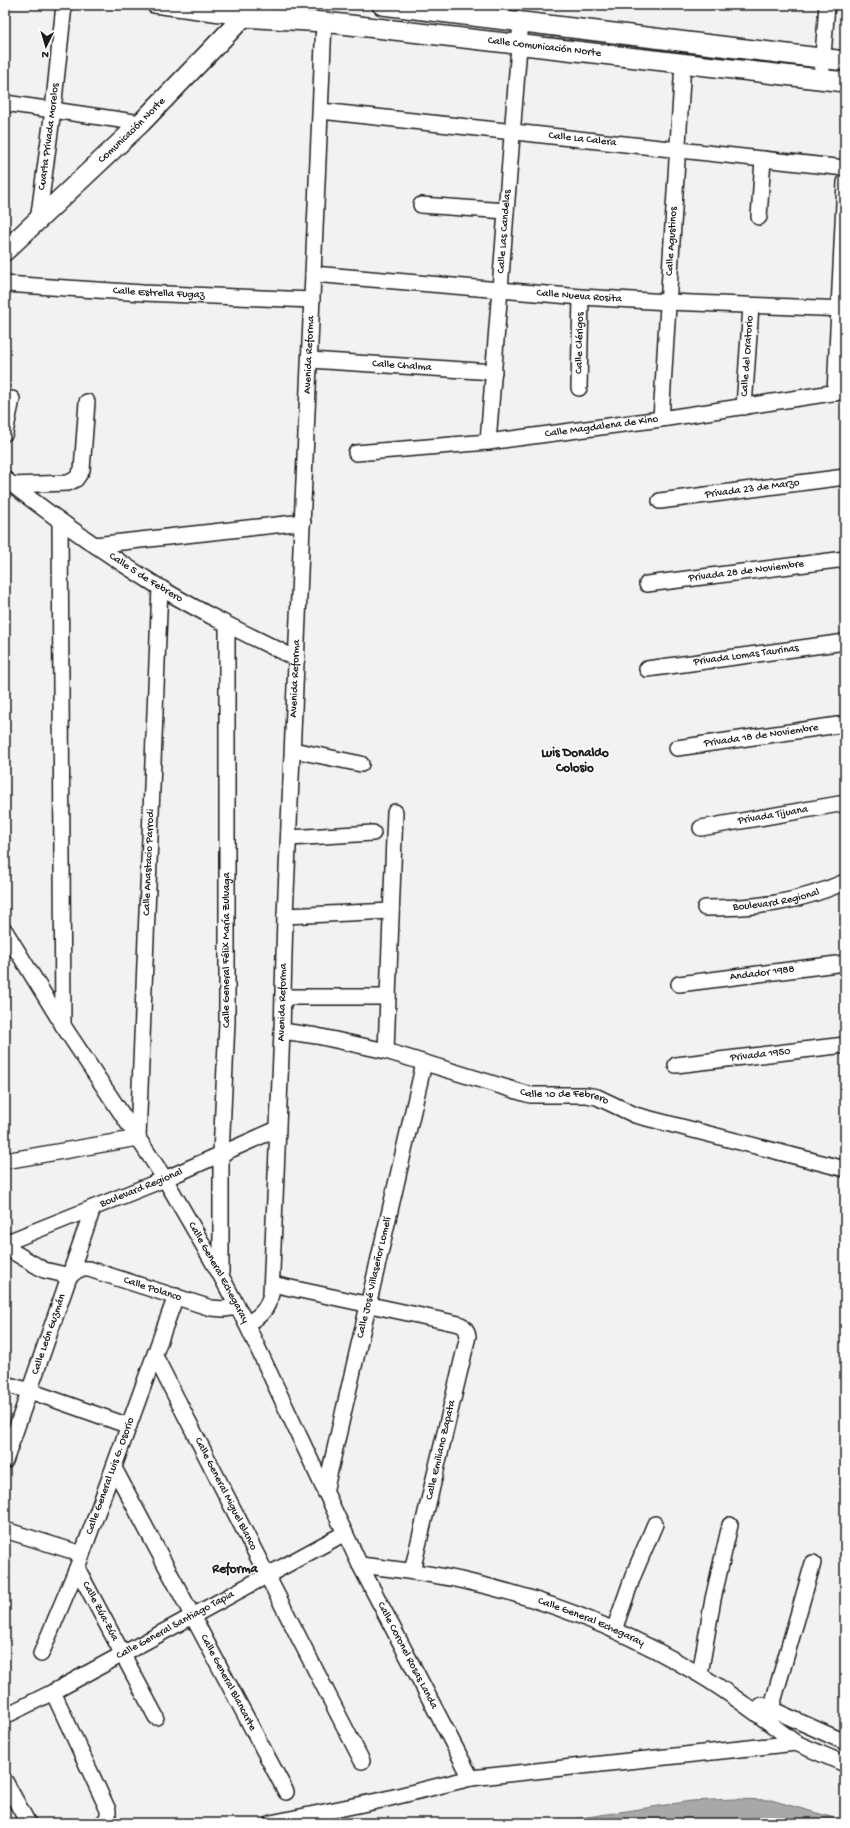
<svg xmlns="http://www.w3.org/2000/svg" width="850" height="1828" font-family="'Gochi Hand',sans-serif">
<style>
.water{fill:#a8a8a8;stroke:#707070}
.lines{fill:none;stroke-linecap:round;stroke-linejoin:round}
.minor-casing{stroke:#1c1c1c;stroke-width:18}
.tertiary-casing{stroke:#1c1c1c;stroke-width:22}
.minor{stroke:#fff;stroke-width:15}
.tertiary{stroke:#fff;stroke-width:19}
.labels{text-anchor:middle;dominant-baseline:central;stroke-width:3;stroke-linejoin:round;paint-order:stroke}
.street-label{font-size:11px;fill:#1c1c1c;stroke:#fff}
.quarter-label{font-size:13px;font-weight:bold;fill:#1c1c1c;stroke:#fff}
</style>
<rect width="100%" height="100%" fill="#f2f2f2"/>
<filter id="ink" filterUnits="userSpaceOnUse"><feTurbulence type="fractalNoise" baseFrequency=".025" numOctaves="2"/><feDisplacementMap in="SourceGraphic" scale="8" xChannelSelector="R" yChannelSelector="G"/><feConvolveMatrix kernelMatrix="1 2 1 2 8 2 1 2 1" color-interpolation-filters="sRGB"/></filter>
<g filter="url(#ink)">
<!-- water -->
<polygon class="water" points="734,1799 771,1800 845,1821 845,1823 549,1823 691,1801"/>
<g class="lines">
<!-- minor casing -->
<g class="minor-casing">
<g id="minor">
<polyline points="154,5 243,17"/>
<polyline points="821,80 827,5"/>
<polyline points="5,103 141,123"/>
<path id="s1" d="M321,111L845,168"/>
<polyline points="421,205 506,211"/>
<polyline points="759,217 763,159"/>
<path id="s2" d="M38,221L53,110L64,5"/>
<path id="s3" d="M313,274L581,297L668,302L845,309"/>
<path id="s4" d="M5,284L143,293L312,300"/>
<path id="s5" d="M310,360L494,372"/>
<path id="s6" d="M579,388L581,297"/>
<polyline points="835,393 845,182"/>
<path id="s7" d="M744,407L751,306"/>
<path id="s8" d="M661,419L683,63"/>
<polyline points="5,433 12,399"/>
<path id="s9" d="M488,442L521,21"/>
<path id="s10" d="M356,453L488,442L661,419L845,391"/>
<path id="s11" d="M5,479C54,518 106,554 159,587C204,614 250,636 297,659"/>
<polyline points="12,485 68,483 76,479 82,470 87,402"/>
<path id="s12" d="M660,501L845,477"/>
<polyline points="60,521 63,1026"/>
<polyline points="95,545 303,522"/>
<path id="s13" d="M647,584L845,559"/>
<path id="s14" d="M647,669L845,642"/>
<path id="s15" d="M677,748L845,724"/>
<polyline points="293,750 361,764"/>
<path id="s16" d="M701,828L845,803"/>
<polyline points="289,838 373,833"/>
<path id="s17" d="M705,908C758,908 796,903 845,882"/>
<polyline points="285,916 391,911"/>
<path id="s18" d="M5,931L64,1027L165,1179L221,1276L246,1323L360,1565L471,1778"/>
<path id="s19" d="M679,984L845,963"/>
<polyline points="283,997 388,997"/>
<path id="s20" d="M282,1031L317,1036L386,1051L530,1095H586L597,1097L635,1115L845,1169"/>
<polyline points="386,1051 395,812"/>
<path id="s21" d="M676,1065L845,1045"/>
<path id="s22" d="M5,1161L138,1138L160,587"/>
<path id="s23" d="M5,1243L165,1179L277,1129"/>
<path id="s24" d="M5,1247L44,1270L70,1276L79,1269H89L211,1308L224,1309L237,1307"/>
<path id="s25" d="M221,1275V1154L227,1022V625"/>
<path d="M272,1284L459,1324C465,1326 467,1330 468,1336L412,1571"/>
<path id="s26" d="M246,1323C260,1318 268,1308 271,1294L282,1031L285,916L324,22"/>
<path id="s27" d="M155,1356L362,1761"/>
<polyline points="5,1384 30,1391 129,1426"/>
<path id="s28" d="M5,1461L93,1208"/>
<path id="s29" d="M114,1468L286,1792"/>
<path id="s30" d="M325,1492L424,1063"/>
<polyline points="5,1530 82,1554"/>
<path id="s31" d="M360,1565C395,1569 430,1573 465,1581C547,1599 627,1631 700,1675C734,1695 765,1720 796,1743"/>
<path id="s32" d="M77,1568L156,1717"/>
<polyline points="614,1630 633,1576 655,1524"/>
<path id="s33" d="M41,1654L77,1568L176,1296"/>
<polyline points="700,1674 713,1599 730,1525"/>
<polyline points="53,1692 108,1810 108,1817 103,1823"/>
<polyline points="762,1705 845,1742"/>
<polyline points="771,1709 813,1563"/>
<path id="s34" d="M5,1716L53,1692L345,1533"/>
<polyline points="5,1781 28,1823"/>
<polyline points="271,1823 382,1800 471,1778 796,1743 845,1764"/>
</g>
</g>
<!-- tertiary casing -->
<g class="tertiary-casing">
<g id="tertiary">
<polyline points="382,5 845,61"/>
<path id="s35" d="M243,17L324,22L845,82"/>
<path id="s36" d="M5,251L141,123L251,9"/>
</g>
</g>
<!-- minor -->
<use href="#minor" class="minor"/>
<!-- tertiary -->
<use href="#tertiary" class="tertiary"/>
</g>
</g>
<g class="labels">
<!-- street labels -->
<g class="street-label">
<text stroke="none"><textPath href="#s35" startOffset="303">Calle Comunicación Norte</textPath></text>
<text stroke="none"><textPath href="#s36" startOffset="175">Comunicación Norte</textPath></text>
<text stroke="none"><textPath href="#s2" startOffset="85">Cuarta Privada Morelos</textPath></text>
<text stroke="none"><textPath href="#s1" startOffset="263">Calle La Calera</textPath></text>
<text stroke="none"><textPath href="#s9" startOffset="211">Calle Las Candelas</textPath></text>
<text stroke="none"><textPath href="#s8" startOffset="178">Calle Agustinos</textPath></text>
<text stroke="none"><textPath href="#s4" startOffset="154">Calle Estrella Fugaz</textPath></text>
<text stroke="none"><textPath href="#s3" startOffset="267">Calle Nueva Rosita</textPath></text>
<text stroke="none"><textPath href="#s6" startOffset="45">Calle Clérigos</textPath></text>
<text stroke="none"><textPath href="#s26" startOffset="980">Avenida Reforma</textPath></text>
<text stroke="none"><textPath href="#s7" startOffset="51">Calle del Oratorio</textPath></text>
<text stroke="none"><textPath href="#s5" startOffset="92">Calle Chalma</textPath></text>
<text stroke="none"><textPath href="#s10" startOffset="247">Calle Magdalena de Kino</textPath></text>
<text stroke="none"><textPath href="#s12" startOffset="93">Privada 23 de Marzo</textPath></text>
<text stroke="none"><textPath href="#s13" startOffset="100">Privada 28 de Noviembre</textPath></text>
<text stroke="none"><textPath href="#s11" startOffset="172">Calle 5 de Febrero</textPath></text>
<text stroke="none"><textPath href="#s14" startOffset="100">Privada Lomas Taurinas</textPath></text>
<text stroke="none"><textPath href="#s26" startOffset="656">Avenida Reforma</textPath></text>
<text stroke="none"><textPath href="#s15" startOffset="85">Privada 18 de Noviembre</textPath></text>
<text stroke="none"><textPath href="#s16" startOffset="73">Privada Tijuana</textPath></text>
<text stroke="none"><textPath href="#s22" startOffset="411">Calle Anastacio Parrodi</textPath></text>
<text stroke="none"><textPath href="#s17" startOffset="72">Boulevard Regional</textPath></text>
<text stroke="none"><textPath href="#s25" startOffset="325">Calle General Félix María Zuluaga</textPath></text>
<text stroke="none"><textPath href="#s19" startOffset="84">Andador 1988</textPath></text>
<text stroke="none"><textPath href="#s26" startOffset="332">Avenida Reforma</textPath></text>
<text stroke="none"><textPath href="#s21" startOffset="85">Privada 1950</textPath></text>
<text stroke="none"><textPath href="#s20" startOffset="291">Calle 10 de Febrero</textPath></text>
<text stroke="none"><textPath href="#s23" startOffset="147">Boulevard Regional</textPath></text>
<text stroke="none"><textPath href="#s18" startOffset="403">Calle General Echegaray</textPath></text>
<text stroke="none"><textPath href="#s30" startOffset="220">Calle José Villaseñor Lomelí</textPath></text>
<text stroke="none"><textPath href="#s24" startOffset="160">Calle Polanco</textPath></text>
<text stroke="none"><textPath href="#s28" startOffset="134">Calle León Guzmán</textPath></text>
<text transform="translate(441 1450) rotate(-77)">Calle Emiliano Zapata</text>
<text stroke="none"><textPath href="#s33" startOffset="191">Calle General Luis G. Osorio</textPath></text>
<text stroke="none"><textPath href="#s27" startOffset="155">Calle General Miguel Blanco</textPath></text>
<text stroke="none"><textPath href="#s32" startOffset="49">Calle Zúa-Zúa</textPath></text>
<text stroke="none"><textPath href="#s31" startOffset="239">Calle General Echegaray</textPath></text>
<text stroke="none"><textPath href="#s34" startOffset="193">Calle General Santiago Tapia</textPath></text>
<text stroke="none"><textPath href="#s18" startOffset="830">Calle Coronel Rosas Landa</textPath></text>
<text stroke="none"><textPath href="#s29" startOffset="243">Calle General Blancarte</textPath></text>
</g>
<!-- quarter labels -->
<g class="quarter-label">
<text x="575" y="753">Luis Donaldo<tspan x="575" dy="15">Colosio</tspan></text>
<text x="235" y="1569">Reforma</text>
</g>
</g>
<!-- margin -->
<rect width="850" height="1828" fill="none" stroke="#fff" stroke-width="20"/>
<rect x="10" y="10" width="830" height="1808" fill="none" stroke="#1c1c1c" stroke-width="1.5" filter="url(#ink)"/>
<!-- north arrow -->
<g transform="translate(46 46) rotate(185)" stroke="#ffffff" stroke-width="3" paint-order="stroke">
<path d="M0-3L7 15L0 10L-7 15Z" fill="#1c1c1c"/>
<text y="-6" font-size="11" font-weight="bold" text-anchor="middle" fill="#1c1c1c">N</text>
</g>
</svg>
